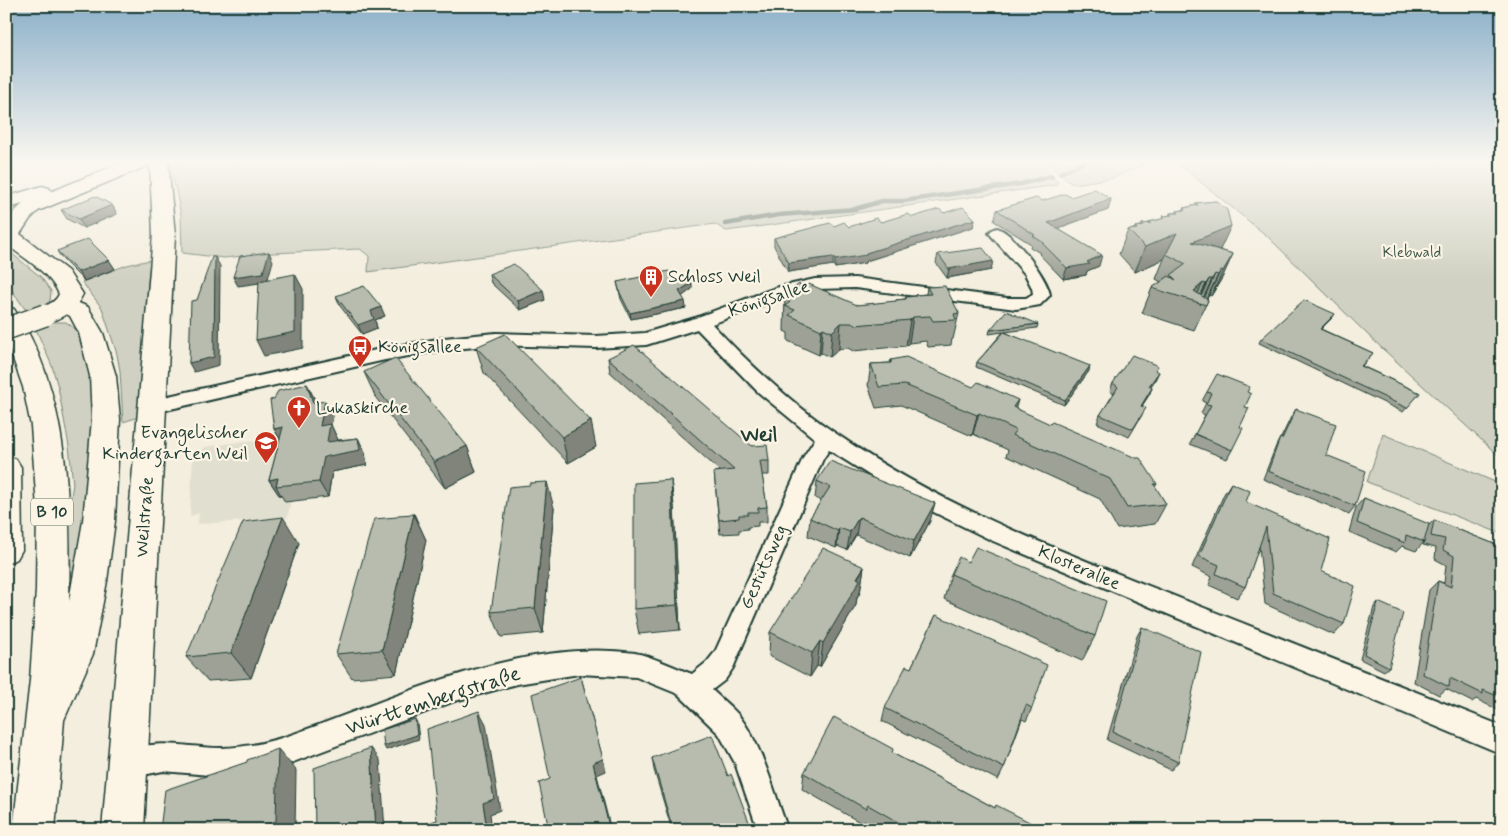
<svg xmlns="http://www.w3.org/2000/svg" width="1508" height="836" font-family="Mynerve,sans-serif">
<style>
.built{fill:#e1dfd0}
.green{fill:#d0d1c2;stroke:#78877b}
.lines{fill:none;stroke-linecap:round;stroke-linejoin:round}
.stream{stroke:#6c7d72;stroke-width:4.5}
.street-casing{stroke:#1f3d34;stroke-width:4}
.secondary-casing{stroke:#1f3d34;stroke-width:3}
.highway-casing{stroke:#1f3d34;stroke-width:3}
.street{fill:#fcf5e5;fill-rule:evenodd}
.secondary{fill:#fcf5e5;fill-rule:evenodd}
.highway{fill:#fcf5e5;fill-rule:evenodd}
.secondary-bridge-casing{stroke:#1f3d34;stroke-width:24;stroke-linecap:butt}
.secondary-bridge{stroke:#fcf5e5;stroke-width:21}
.wall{fill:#9ea296;stroke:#1f3d34}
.shaded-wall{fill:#81847a;stroke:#1f3d34}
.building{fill:#b8bcae;stroke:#1f3d34}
.labels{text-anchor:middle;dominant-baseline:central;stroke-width:4.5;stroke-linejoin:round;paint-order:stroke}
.far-park-label{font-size:15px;fill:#425b50;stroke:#fcf5e5}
.shield{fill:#fcf5e5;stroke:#617469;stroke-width:1}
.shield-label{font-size:16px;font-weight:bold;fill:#1f3d34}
.poi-label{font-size:18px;fill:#1f3d34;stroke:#fcf5e5;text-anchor:start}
.street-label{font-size:18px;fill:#1f3d34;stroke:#fcf5e5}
.quarter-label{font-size:20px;font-weight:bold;fill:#1f3d34;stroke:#fcf5e5}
.near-street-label{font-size:21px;fill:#1f3d34;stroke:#fcf5e5}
</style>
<rect width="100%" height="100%" fill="#f3eede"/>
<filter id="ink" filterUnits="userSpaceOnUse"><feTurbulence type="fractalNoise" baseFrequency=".02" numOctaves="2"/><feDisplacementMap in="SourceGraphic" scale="10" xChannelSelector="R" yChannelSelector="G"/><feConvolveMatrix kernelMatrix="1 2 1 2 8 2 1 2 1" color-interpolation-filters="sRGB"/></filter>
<g filter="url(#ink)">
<!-- built -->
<polygon class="built" points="333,416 328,441 338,440 335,457 340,457 338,471 332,472 328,497 305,500 306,497 291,501 287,518 198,524 199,513 190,516 193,456 206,447 245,441 282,443 319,418"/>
<!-- green -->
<g class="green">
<polygon points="170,162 1039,162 1058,183 1057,185 749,228 726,231 715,224 368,272 369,256 360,249 273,253 224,258 182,253 181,215"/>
<polygon points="1046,162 1149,162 1113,178 1074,184 1069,182"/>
<polygon points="1176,162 1502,162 1502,459 1370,337 1267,236"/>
<polygon points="6,249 41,277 51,291 50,301 43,306 28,313 6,282"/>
<path d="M150,260C145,312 146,364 142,416L123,422L120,371L117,354L102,308L82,282L127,265Z"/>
<polygon points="51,322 66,322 78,331 84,347 92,386 93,469 73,584 72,584 68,514 73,484 69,446 58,387 52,366 35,327"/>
<polygon points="1383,434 1502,485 1502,534 1367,482"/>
</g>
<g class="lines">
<!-- stream -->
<g class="stream">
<polyline points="1060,173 1085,162"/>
<polyline points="725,224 779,215 855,209 882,201 903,201 1020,184 1052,176"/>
</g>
<!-- street casing -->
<g class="street-casing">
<path id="street" d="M997,228C1013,232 1048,279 1050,295L1040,305L1016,309L855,288L815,289L786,296L712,324C752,367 795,407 844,439C948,510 1068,554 1184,600C1290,642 1396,684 1502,726V754L993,541L909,500L829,450L823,459L733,668L725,680L712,690C721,699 732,707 740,717C764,749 774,793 788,830H758L735,763L719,734L678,694L636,677L579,674L517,684L455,701L288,764L255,773L221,776L163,771L128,778L118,774L114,764L118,754C160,737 179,747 220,748C243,748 266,743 288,736C395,699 519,637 635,653C652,656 675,668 692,674L707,662L715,652L804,456L815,439L758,392L697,329L646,345L596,348L496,345L444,350L385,360L153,413L146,411L143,406L146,401L385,348L444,338L496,333L596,336L645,333L695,318L775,288L815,279L855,278L1007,298H1026L1033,294L1032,288L1025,274L989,233L992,230Z"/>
</g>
<!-- secondary casing -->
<g class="secondary-casing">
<g id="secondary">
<path d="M123,162H149L147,166L38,211L30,219L20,234L68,271L83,294C75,312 56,325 37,320L33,315C40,305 54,306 59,294C49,272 25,259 6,244C6,223 7,217 24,203Z"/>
<polygon points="150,162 168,162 175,235 144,830 102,830 153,235"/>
</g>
</g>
<!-- highway casing -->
<g class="highway-casing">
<g id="highway">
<polygon points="42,186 49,188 52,192 49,196 6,209 6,197"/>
<path d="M65,297L88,307L103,333L116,376L120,419L115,521L107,581L93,654L64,720L55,830H13L30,680L36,590L37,508L31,426L23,387L6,339V307L14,309C70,390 71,507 69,601L83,521L92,419L90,376L79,333L70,316L57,309L53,304L57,299Z"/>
<polygon points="6,456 16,459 21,467 22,550 17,559 6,563"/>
</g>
</g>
<!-- street -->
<use href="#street" class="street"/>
<!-- secondary -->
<use href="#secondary" class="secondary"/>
<!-- highway -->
<use href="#highway" class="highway"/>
<!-- secondary-bridge casing -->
<g class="secondary-bridge-casing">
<polyline id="secondary-bridge" points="6,329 45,315"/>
</g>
<!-- secondary-bridge -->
<use href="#secondary-bridge" class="secondary-bridge"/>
</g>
<!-- wall -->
<g class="wall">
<polygon points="1071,197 1111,199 1108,210 1058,228 1099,266 1087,271 1086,275 1063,279 1039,254 1040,253 1030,247 1031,244 994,221 997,210 1042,201"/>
<polygon points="1216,201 1220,250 1233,254 1222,278 1211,296 1209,295 1207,299 1208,300 1194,330 1142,313 1152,288 1161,282 1156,279 1164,259 1135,272 1119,254 1128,230 1134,229 1135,227 1141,226 1142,224 1149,224 1149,222 1162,219 1163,216 1169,216 1170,213 1176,213 1177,211 1183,210 1184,208 1196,205 1196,203"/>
<polygon points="112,205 117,214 84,228 67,219 61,210"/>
<polygon points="944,213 975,219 973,227 866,261 865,263 835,268 833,265 788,272 774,246 774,238 834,226 849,227"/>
<polygon points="57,251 109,260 115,269 84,281 63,260"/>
<polygon points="938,254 991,270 947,278 936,263"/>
<polygon points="489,274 545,300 520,310 491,283"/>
<polygon points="674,281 692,289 682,296 686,308 631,319 621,299 617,282"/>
<polygon points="927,287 959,313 953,339 952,339 951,345 928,347 926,341 909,343 906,346 853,351 848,348 839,349 830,357 821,353 819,355 788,341 788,333 784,331 785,295 857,305 895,302 896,300 905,299 906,297 915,296 915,295 926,294"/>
<polygon points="336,296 385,316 375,320 377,328 362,334 340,306"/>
<polygon points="1335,314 1332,318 1321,329 1373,353 1362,366 1420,393 1403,412 1259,343 1261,339"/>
<polygon points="1038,324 1037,328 1005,332 1089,371 1064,405 976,367 977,362 1003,332 989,334 990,330"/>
<polygon points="476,347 596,447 568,463 484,373"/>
<polygon points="608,358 769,461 769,475 762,475 767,507 767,522 758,522 758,526 748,527 748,529 739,530 739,533 720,534 714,472 720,471 610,372"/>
<polygon points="891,360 1016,409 1157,484 1155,487 1166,504 1155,524 1117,529 1100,499 1006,456 1008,450 973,434 972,436 901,405 876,408 868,385 871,364 890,363"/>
<polygon points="1156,371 1155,380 1150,387 1152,388 1149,395 1142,406 1142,415 1129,437 1097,423 1100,415 1114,394 1110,391 1113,383"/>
<polygon points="364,372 467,446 476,472 445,488 376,398"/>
<polygon points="307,384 316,402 333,416 331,425 338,440 358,438 365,453 367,465 332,472 328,497 285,502 281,495 279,495 269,480 280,439 274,429 274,399"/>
<polygon points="1207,392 1247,392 1240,427 1232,450 1227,459 1190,444 1205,415 1201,413 1206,403 1202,401"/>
<polygon points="1296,409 1326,455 1355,506 1349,514 1263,479 1276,446 1280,438 1281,438 1291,417"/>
<polygon points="671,480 674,506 680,630 639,634 634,609"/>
<polygon points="817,481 930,521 910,558 856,535 847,550 837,546 836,548 808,536 810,518 821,501 815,498"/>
<polygon points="1231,483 1246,502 1321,571 1344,624 1334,635 1265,604 1259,546 1245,587 1237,598 1209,585 1212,577 1192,567 1224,494"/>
<polygon points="1364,498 1428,526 1434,520 1502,547 1502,712 1476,699 1472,702 1446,689 1439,695 1414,682 1429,590 1438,581 1444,583 1446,565 1435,559 1436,548 1423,545 1424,542 1416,551 1402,546 1396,552 1349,532 1356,507"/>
<polygon points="554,508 543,633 501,637 491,612"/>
<polygon points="414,514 426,540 396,674 352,678 336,654 397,517"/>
<polygon points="299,543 251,678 208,681 186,657"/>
<polygon points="968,562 1095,636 1082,661 944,599 951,574"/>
<polygon points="864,567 860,593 857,597 856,605 820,667 817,666 810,677 769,656 770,632"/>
<polygon points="1378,602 1389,667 1384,671 1360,659 1374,607"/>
<polygon points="936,615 1032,708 1026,721 1022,719 1004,768 998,780 882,721 885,708 911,668"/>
<polygon points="1142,627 1178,762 1171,770 1107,740 1137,636"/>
<polygon points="892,753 995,808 1045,830 881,830 864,820 863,824 802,789 804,773"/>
<polygon points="652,758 728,776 752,830 672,830 654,770"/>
</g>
<!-- shaded-wall -->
<g class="shaded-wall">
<polygon points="1111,199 1108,210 1045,233 1048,223"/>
<polygon points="112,205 117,214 84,228 79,219"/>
<polygon points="975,219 973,227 866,261 865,263 835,268 835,260 866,253"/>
<polygon points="1231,226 1220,250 1192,242"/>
<polygon points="1177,233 1164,259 1135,272 1145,247"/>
<polygon points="269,252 273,261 267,282 238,286 233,277"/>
<polygon points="1233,254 1222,278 1211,296 1223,271"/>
<polygon points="1102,255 1099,266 1087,271 1086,275 1063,279 1067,268 1087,262"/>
<polygon points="215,257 220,266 219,365 194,372 189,363"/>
<polygon points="833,257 833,265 788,272 789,263"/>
<polygon points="109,260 115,269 84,281 78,272"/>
<polygon points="993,261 991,270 947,278 949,269"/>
<polygon points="1221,270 1209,295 1206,300 1218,275"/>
<polygon points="295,274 303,289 303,348 264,356 256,340"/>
<polygon points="1215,274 1204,299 1200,305 1212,279"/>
<polygon points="1209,279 1198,303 1197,302 1206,284"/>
<polygon points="692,283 692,289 680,298 679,291"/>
<polygon points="1203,283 1194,301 1194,291"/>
<polygon points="543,290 545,300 520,310 518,301"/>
<polygon points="685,301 686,308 631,319 630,313"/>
<polygon points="381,307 385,316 375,320 377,328 362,334 358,325 371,311"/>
<polygon points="913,317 909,343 906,346 910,320"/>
<polygon points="841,323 839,349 830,357 832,332"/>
<polygon points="823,328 821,353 819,355 821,330"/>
<polygon points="1090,366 1089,371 1064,405 1065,400"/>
<polygon points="1159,372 1155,380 1146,394 1149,386"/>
<polygon points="307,384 315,400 321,418 313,403"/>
<polygon points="1152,388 1149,395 1137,413 1141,406"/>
<polygon points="1018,400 1012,421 1013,407"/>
<polygon points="325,401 333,416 331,425 338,440 336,454 358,438 365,453 367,465 332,472 328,497 319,482 320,426"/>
<polygon points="979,413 973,434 972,436 977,415"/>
<polygon points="591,421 596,447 568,463 562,437"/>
<polygon points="283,427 283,444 274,429"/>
<polygon points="467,446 476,472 445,488 434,462"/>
<polygon points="278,478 276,486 281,495 279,495 269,480"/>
<polygon points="671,480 674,506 680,630 677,605"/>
<polygon points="547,482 554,508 543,633 535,608"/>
<polygon points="935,503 930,521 910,558 914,541"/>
<polygon points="414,514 426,540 396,674 382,650"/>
<polygon points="283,517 299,543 251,678 231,653"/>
<polygon points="859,517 856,535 847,550 850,532"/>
<polygon points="839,528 837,546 836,548 838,531"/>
<polygon points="864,567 860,593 857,597 856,605 820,667 823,643"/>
<polygon points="820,641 817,666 810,677 812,653"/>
<polygon points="581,677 606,771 597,775 611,830 610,830 593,763"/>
<polygon points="479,711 486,724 500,810 490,814 492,830 487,830 483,803"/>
<polygon points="415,719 417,723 419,739 386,750 384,746"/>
<polygon points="371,748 380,760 385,830 376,830"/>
<polygon points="278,749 296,770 295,830 252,830"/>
</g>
<!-- building -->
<g class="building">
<polygon points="1095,189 1111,199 1048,223 1102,255 1087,262 1090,264 1067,268 1042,243 1044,243 1033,236 1035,235 997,210 1036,198 1042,201 1065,194 1071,197"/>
<polygon points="95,196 112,205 79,219 61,210"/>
<polygon points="1216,201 1227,210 1231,226 1192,242 1233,254 1223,271 1221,270 1218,275 1215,274 1212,279 1209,279 1206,284 1203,283 1194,291 1208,300 1206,305 1152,288 1169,276 1176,280 1171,275 1186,264 1166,254 1177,233 1145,247 1128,230 1137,229 1135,227 1144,226 1142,224 1151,223 1149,222 1165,218 1163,216 1172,215 1170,213 1179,213 1177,211 1185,210 1184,208 1198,205 1196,203"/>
<polygon points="963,207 975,219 866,253 866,255 835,260 833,257 789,263 774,238 830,223 834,226 844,222 849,227 876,218 881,222 908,214 913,217 939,209 944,213"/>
<polygon points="88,239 109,260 78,272 57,251"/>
<polygon points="983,248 993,261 949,269 938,254"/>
<polygon points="269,252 263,273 233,277 240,256"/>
<polygon points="212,257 215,257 214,357 189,363 191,301 197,300"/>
<polygon points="514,264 543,290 518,301 489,274"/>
<polygon points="669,271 674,281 692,283 679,291 685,301 630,313 620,293 617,282"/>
<polygon points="295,274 295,332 256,340 259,281"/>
<polygon points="799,284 806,287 809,284 857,305 896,301 896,300 906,299 906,297 916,296 915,295 931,294 927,287 945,286 959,313 954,314 956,320 933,321 930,316 913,317 910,320 856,325 851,323 841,323 832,332 823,328 821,330 789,315 795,310 785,306 790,302 787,300 791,297 785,295"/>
<polygon points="364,286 381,307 371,311 374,319 358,325 336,296"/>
<polygon points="1304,300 1335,314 1320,329 1373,353 1361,366 1420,393 1407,408 1261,339"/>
<polygon points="1006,311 1038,324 990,330"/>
<polygon points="1004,332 1090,366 1065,400 977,362"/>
<polygon points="505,334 591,421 562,437 476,347"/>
<polygon points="634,345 752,446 767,445 769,461 760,461 767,507 758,508 758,512 748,512 748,515 739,515 739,518 719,520 714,472 734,470 608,358"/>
<polygon points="1132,355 1158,366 1155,370 1159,372 1149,386 1152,388 1141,406 1146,408 1133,429 1100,415 1118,387 1113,383"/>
<polygon points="906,357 973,387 978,382 1018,400 1013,407 1050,424 1052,422 1136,458 1140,458 1157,484 1154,484 1166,504 1127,508 1110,479 1012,435 1016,430 979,413 977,415 905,385 879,387 871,364 891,363 891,360"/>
<polygon points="395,358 467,446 434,462 364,372"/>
<polygon points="1217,374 1250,387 1247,392 1251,394 1245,407 1249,408 1240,427 1243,428 1232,450 1195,434 1211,405 1206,404 1211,393 1207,392"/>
<polygon points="307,384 313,403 325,401 320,426 330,424 327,442 358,438 360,450 324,457 319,482 276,486 278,478 269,480 283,427 274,429 270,400 274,399 278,391"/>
<polygon points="1296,409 1336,424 1326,455 1366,471 1355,506 1268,471 1280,438 1282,439"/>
<polygon points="830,461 935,503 914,541 859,517 850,532 839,528 838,531 810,518 830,487 817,481"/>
<polygon points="671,480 677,605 634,609 634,483"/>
<polygon points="547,482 535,608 491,612 509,487 530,485 530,483"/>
<polygon points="1231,483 1250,491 1246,502 1330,539 1321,571 1355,586 1344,624 1273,593 1266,527 1245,587 1216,574 1219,565 1199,556"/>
<polygon points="1364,498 1429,524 1424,542 1406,535 1405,543 1357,523"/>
<polygon points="414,514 382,650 336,654 374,519 397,517 398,515"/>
<polygon points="283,517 231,653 186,657 243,522"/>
<polygon points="1434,520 1502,547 1502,698 1483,690 1483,694 1450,678 1449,687 1423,674 1438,581 1451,587 1454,556 1443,550 1445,539 1431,536"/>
<polygon points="976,547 1106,601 1095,636 951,574 959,557 968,562"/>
<polygon points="823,548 864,567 857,578 860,580 823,643 820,641 812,653 770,632"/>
<polygon points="1378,602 1403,613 1389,667 1364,654"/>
<polygon points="936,615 1047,665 1032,708 1026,705 1004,768 885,708 906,666 911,668"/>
<polygon points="1142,627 1201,652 1178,762 1113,732"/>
<polygon points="581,677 603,759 593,763 610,830 549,830 539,783 550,779 532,694"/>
<polygon points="479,711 494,799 483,803 487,830 426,830 425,824 437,820 427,729"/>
<polygon points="834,717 893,749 892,753 995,808 996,805 1045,830 912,830 868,805 866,809 804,773"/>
<polygon points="415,719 417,735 384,746 382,730"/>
<polygon points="712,735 728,776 731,774 752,830 673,830 652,758"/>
<polygon points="371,748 376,830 315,830 314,768"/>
<polygon points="278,749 276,821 252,830 160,830 165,790 247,762 247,760"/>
</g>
</g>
<!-- sky -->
<linearGradient id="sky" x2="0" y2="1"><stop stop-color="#8bafc9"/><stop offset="0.58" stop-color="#faf7f0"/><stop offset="1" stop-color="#faf7f0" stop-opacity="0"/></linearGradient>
<rect width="1508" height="279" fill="url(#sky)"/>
<!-- icons -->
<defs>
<g id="building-pin" transform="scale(1.25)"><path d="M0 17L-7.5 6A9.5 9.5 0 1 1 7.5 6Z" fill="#c8321e" stroke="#fcf5e5"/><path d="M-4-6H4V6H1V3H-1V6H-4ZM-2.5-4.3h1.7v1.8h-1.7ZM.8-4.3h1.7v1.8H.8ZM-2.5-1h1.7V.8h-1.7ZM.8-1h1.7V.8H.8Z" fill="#fff"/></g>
<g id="bus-pin" transform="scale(1.25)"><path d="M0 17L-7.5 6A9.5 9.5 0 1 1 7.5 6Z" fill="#c8321e" stroke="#fcf5e5"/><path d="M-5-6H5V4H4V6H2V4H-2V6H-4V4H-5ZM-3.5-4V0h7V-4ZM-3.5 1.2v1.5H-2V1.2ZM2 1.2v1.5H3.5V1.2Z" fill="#fff"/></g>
<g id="church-pin" transform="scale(1.25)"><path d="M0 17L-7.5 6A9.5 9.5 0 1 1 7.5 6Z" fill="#c8321e" stroke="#fcf5e5"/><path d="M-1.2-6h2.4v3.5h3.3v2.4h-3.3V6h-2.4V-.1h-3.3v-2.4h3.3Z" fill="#fff"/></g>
<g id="school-pin" transform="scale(1.25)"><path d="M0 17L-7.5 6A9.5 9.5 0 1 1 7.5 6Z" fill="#c8321e" stroke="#fcf5e5"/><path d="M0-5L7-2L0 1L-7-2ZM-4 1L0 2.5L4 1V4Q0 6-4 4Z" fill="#fff"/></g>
</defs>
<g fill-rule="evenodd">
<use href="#building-pin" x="651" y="277"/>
<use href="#bus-pin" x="360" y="347"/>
<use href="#church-pin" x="299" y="408"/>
<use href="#school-pin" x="266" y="443"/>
</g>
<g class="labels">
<!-- far-park labels -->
<g class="far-park-label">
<text x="1412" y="253">Klebwald</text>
</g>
<!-- shield labels -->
<rect class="shield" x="31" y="498.5" width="42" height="27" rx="4"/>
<g class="shield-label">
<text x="52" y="512">B 10</text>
</g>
<!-- poi labels -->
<g class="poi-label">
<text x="668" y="277">Schloss Weil</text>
<text x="378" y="347">Königsallee</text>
<text x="316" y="408">Lukaskirche</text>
<text x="248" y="433" text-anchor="end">Evangelischer<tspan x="248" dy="21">Kindergarten Weil</tspan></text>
</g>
<!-- street labels -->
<g class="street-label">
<text transform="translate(769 299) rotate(-18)">Königsallee</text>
<text transform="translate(145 517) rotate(-86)">Weilstraße</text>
<text transform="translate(764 567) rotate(-66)">Gestütsweg</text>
<text transform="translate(1079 568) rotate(23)">Klosterallee</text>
</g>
<!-- quarter labels -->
<g class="quarter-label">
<text x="759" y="435">Weil</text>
</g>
<!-- near-street labels -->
<g class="near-street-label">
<text transform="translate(433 701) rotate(-18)">Württembergstraße</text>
</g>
</g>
<!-- margin -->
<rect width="1508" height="836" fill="none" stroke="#fcf5e5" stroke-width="25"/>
<rect x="12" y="12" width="1483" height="811" fill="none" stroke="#1f3d34" stroke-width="2" filter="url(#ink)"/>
</svg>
